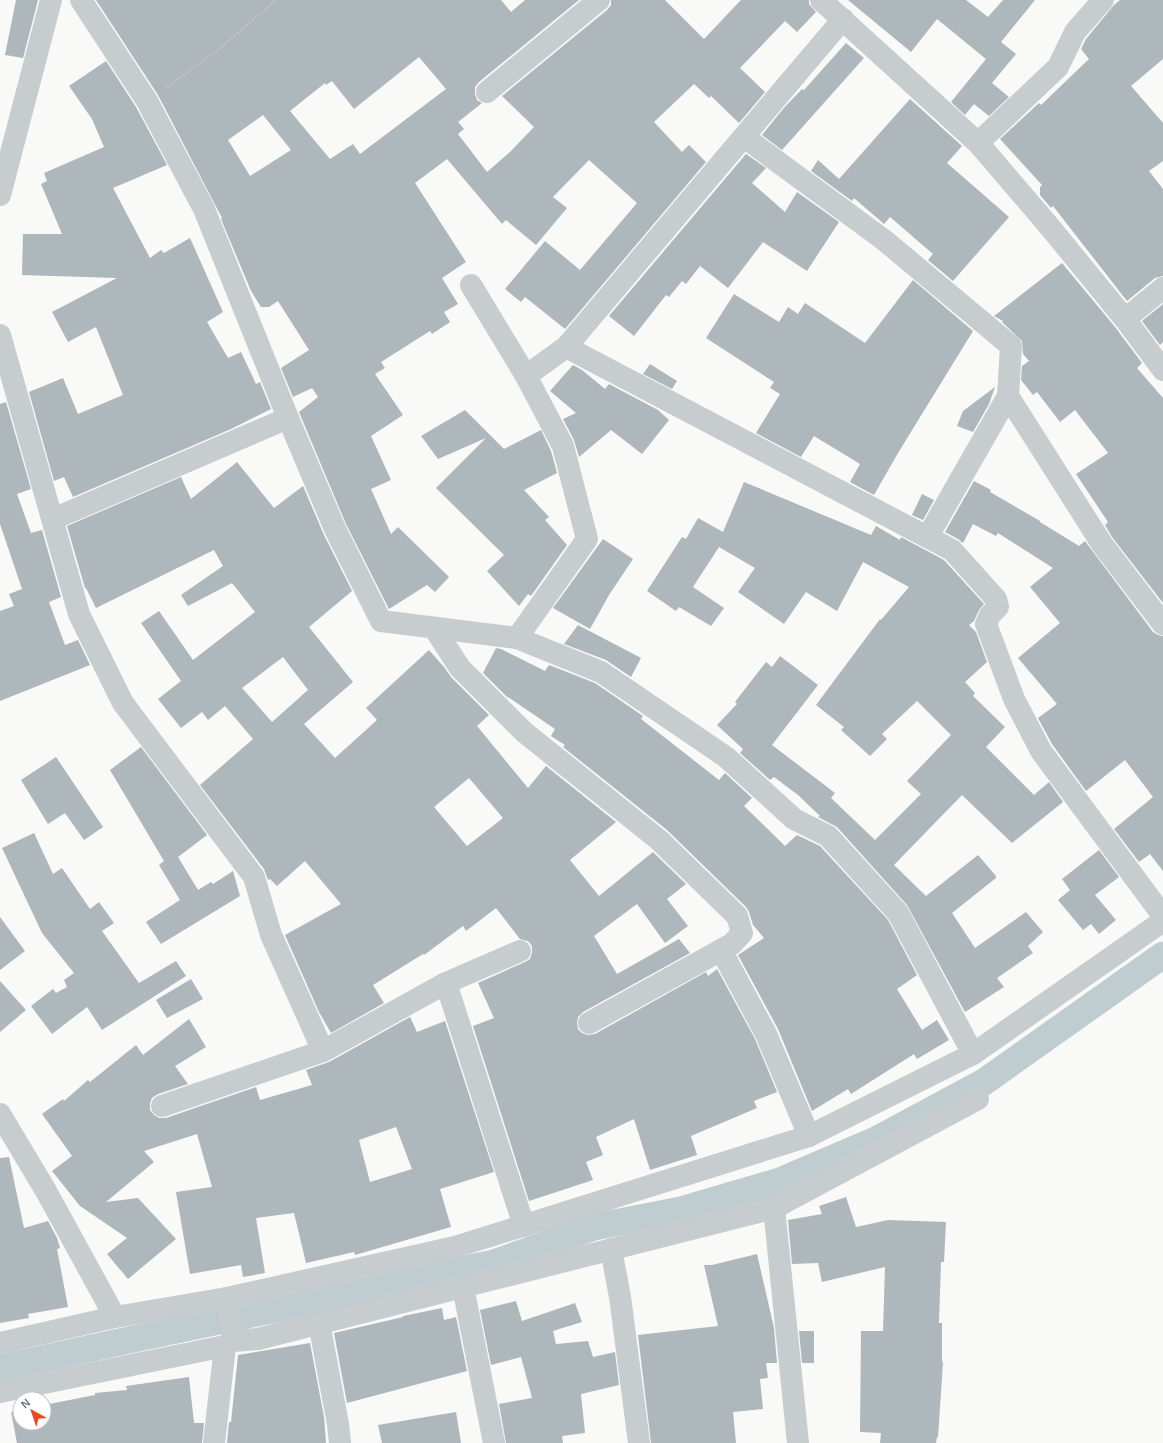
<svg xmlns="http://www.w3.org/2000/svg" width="1163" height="1443" font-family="Arial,sans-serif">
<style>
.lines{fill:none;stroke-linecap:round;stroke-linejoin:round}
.canal{stroke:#bfccd0;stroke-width:27}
.building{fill:#adb7bc;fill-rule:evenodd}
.path{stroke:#c0c3c5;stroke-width:2.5;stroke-dasharray:2 2;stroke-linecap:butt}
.minor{stroke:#c7cccf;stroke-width:22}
.tertiary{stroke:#c7cccf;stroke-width:22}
</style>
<rect width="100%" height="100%" fill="#f9f9f7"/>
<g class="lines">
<!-- canal -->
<polyline class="canal" points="0,1368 124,1341 494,1263 594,1227 681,1210 780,1181 876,1140 984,1082 1163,955"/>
</g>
<!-- building -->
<g class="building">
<polygon points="16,0 38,0 23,58 5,55"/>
<path d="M96,0H501L511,12L525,0H579L479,82L475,87V94L477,100L482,103L458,122L464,129L458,134L487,172L511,151L534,127L502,96L607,10L611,5V0H665L704,39L741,0H809V4L816,12L797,32L785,21L740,68L765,92L739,123L711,96L709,98L694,84L654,122L682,152L689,145L706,162L565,329L525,297L521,302L505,289L545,241L580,270L637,203L589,160L553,197L567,208L536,245L506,220L502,224L447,159L415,183L466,262L442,278L458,304L444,312L450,322L432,334L430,331L381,362L385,368L375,374L403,415L371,436L391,480L371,489L391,534L398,527L449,577L435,592L427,585L389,609L346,524L299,412L318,397L312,388L293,397L281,368L309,350L278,301L269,307H261L251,291L221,219L222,218L158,95ZM419,57L446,89L360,154L353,144L330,159L290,111L325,83L326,85L332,81L354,109ZM263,115L291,150L250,176L228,140Z"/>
<polygon points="848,0 966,0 988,17 1003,0 1035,0 1001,42 1016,54 992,83 1009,97 989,116 974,104 965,115 951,102 986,59 937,19 911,52"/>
<polygon points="1120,0 1163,0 1163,59 1131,86 1163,123 1163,161 1149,171 1163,189 1163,276 1155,278 1127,301 1053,206 1051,208 1040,195 1040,187 1042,185 1000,139 1039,103 1041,105 1089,59 1081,49 1086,39 1114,5"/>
<polygon points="846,43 864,58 782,150 762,135 783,109 802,89 804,90"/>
<polygon points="106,61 136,107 167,165 113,188 150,258 161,250 164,253 190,238 223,312 207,322 228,358 241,352 256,384 260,382 271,409 231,429 73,497 64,477 54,481 29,392 63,378 78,414 123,395 96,327 68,342 52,312 117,278 22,275 23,234 62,234 41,184 47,181 44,173 104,147 92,119 69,86"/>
<polygon points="910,99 962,146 947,163 1009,217 953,281 928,260 933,254 890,217 884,224 854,198 852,201 811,171 818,160 839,179"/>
<polygon points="746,154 766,168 752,183 785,212 797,192 839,222 807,271 763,242 728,288 700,266 686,284 682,281 669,297 666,295 634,336 609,316"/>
<polygon points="1062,263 1115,327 1142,363 1137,368 1163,398 1163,603 1112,537 1105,525 1108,522 1076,474 1108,453 1075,410 1060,422 1037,392 1033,395 1021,380 1022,366 1029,361 1023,354 1022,341 1002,322 1003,321 994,316"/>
<polygon points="913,280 973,331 898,453 874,495 850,482 860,464 814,436 801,457 756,433 780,394 770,388 774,382 706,338 734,294 779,322 788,307 798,314 805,303 865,343"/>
<polygon points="1163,304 1163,342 1160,345 1142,321"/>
<polygon points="650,364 677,381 672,389 643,374"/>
<polygon points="573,365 582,370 605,389 609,384 658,410 669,420 642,454 611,430 579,457 574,440 563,419 576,413 550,391"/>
<polygon points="995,387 989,404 973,432 957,426 963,411"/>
<polygon points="6,402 31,489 17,494 31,533 42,530 61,597 49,602 65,645 78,640 90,665 0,701 0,611 14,606 9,594 22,589 0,524 0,404"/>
<polygon points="465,410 504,449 541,430 551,451 557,473 524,490 549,517 545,520 567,545 531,596 528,594 519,606 487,571 504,555 436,488 486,438 438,459 421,436"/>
<path d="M237,462L274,508L303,486L324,535L352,591L309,627L353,682L304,724L335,758L377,720L366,708L429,650L444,667L451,677L489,715L477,726L528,788L546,766L616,822L570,860L599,896L653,852L686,884L667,899L688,926L665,943L637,904L594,936L617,974L679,939L690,953L583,1012L578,1017L577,1023L578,1029L582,1033L588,1035L595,1034L706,972L708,976L717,969L755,1039L777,1092L754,1101L757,1108L691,1136L697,1155L650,1170L634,1119L596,1137L603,1155L586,1162L593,1180L529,1201L473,1026L494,1018L478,983L525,962L530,959L532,953V946L528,941L520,939L496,908L466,931L463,926L424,955L423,954L373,985L384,1003L331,1033L319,1012L285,935L341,904L305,861L277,886L270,879L268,880L264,869L200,785L253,739L225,706L208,720L202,712L181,728L158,699L181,681L141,623L159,611L193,660L255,612L232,583L188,606L181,595L223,566L214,550L96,608L86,588H85L67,526L181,477L191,499ZM283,657L308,690L272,722L242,688ZM469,778L503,818L467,846L434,807Z"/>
<polygon points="974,481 991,490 990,492 1040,521 1040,522 1079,546 1085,541 1153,632 1158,635 1163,636 1163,871 1150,854 1139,862 1114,829 1153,797 1125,760 1086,791 1052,744 1038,718 1057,704 1018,658 1060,623 1030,587 1053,568 998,533 996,536 973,524 963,543 958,539 945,532"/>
<polygon points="744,482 871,535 876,526 900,540 901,537 944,560 984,604 979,610 974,621 969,625 976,632 987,662 965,682 975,693 973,696 1005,727 986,747 1034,795 1049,782 1063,802 1012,843 962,795 894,865 926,896 978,855 996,876 996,878 952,913 975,948 1026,912 1043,932 1028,946 1033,953 997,978 1004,987 965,1012 907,905 837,827 818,817 820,816 798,795 774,777 770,780 740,753 743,749 717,725 737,704 735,702 766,662 772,667 780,656 818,685 772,745 835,793 831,798 875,840 921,794 907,781 951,735 917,701 882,734 887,739 870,756 841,730 844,727 816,705 880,619 881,620 909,587 863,562 837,611 806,592 784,624 738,592 755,568 719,547 693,587 724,608 711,626 679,607 676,611 647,591 682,537 686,539 698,518 723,532"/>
<polygon points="922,494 934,500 923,520 912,515"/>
<polygon points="603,539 633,559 609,595 590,629 553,608"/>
<polygon points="578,625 641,658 631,677 606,660 564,644"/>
<polygon points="496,648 501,649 545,671 549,665 595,683 643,716 641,719 719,780 725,773 752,798 744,806 785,846 797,835 820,846 888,920 917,975 897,989 922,1030 937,1020 949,1040 917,1059 914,1054 851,1094 848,1089 812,1111 778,1029 738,955 764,938 753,925 749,912 746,907 667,830 563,747 565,745 551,736 555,729 508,697 508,698 483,673"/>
<polygon points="141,747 207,835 178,857 198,890 211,882 213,884 233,871 240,896 161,944 146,922 180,900 159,865 164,861 110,770"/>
<polygon points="56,757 103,827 84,840 65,813 48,824 21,780"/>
<polygon points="34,833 53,874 62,868 90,909 99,902 114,923 102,931 139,983 176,961 186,976 102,1030 87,1007 52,1034 31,1006 53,989 56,993 67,987 64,980 74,973 42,933 2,848"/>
<polygon points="1099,850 1119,877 1095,895 1116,920 1099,934 1091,924 1083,930 1058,900 1070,890 1062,879"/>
<polygon points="0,917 25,951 0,970"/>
<polygon points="191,979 203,999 167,1018 156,1000"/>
<polygon points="0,981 26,1010 0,1032"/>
<path d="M410,1017L417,1032L445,1021L494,1172L440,1189L451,1227L355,1255L354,1252L306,1263L294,1213L256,1218L265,1273L243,1277L241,1265L190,1274L176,1192L212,1187L197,1134L144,1151L154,1162L106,1202L138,1198L176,1239L128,1279L107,1254L127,1238L80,1206L52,1171L72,1156L42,1114L63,1099L64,1101L88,1080L90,1082L136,1045L143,1055L189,1019L206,1047L175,1066L188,1084L158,1094L152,1098L150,1103V1110L154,1115L159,1118H166L256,1087L260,1100L312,1085L306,1070L329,1062ZM396,1127L412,1169L370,1182L359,1140Z"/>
<polygon points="9,1157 24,1228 48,1221 57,1238 60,1248 57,1249 68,1307 28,1314 29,1318 0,1323 0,1158"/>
<polygon points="846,1197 856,1227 888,1220 946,1222 944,1262 941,1262 939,1323 942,1323 942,1362 943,1362 938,1437 937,1437 936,1443 880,1443 881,1433 860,1432 861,1331 883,1331 885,1267 822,1282 818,1263 792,1264 788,1220 822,1214 819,1206"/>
<polygon points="757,1254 774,1328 777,1363 766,1363 768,1378 760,1379 763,1409 733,1412 736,1443 651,1443 638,1335 718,1326 704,1265 712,1265"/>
<polygon points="516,1301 522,1321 575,1303 582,1322 553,1331 556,1344 588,1341 593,1357 615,1352 619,1385 581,1394 585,1433 562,1436 563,1443 506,1443 499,1404 532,1398 521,1357 491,1365 480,1310"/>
<polygon points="442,1308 444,1320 456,1317 467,1371 347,1403 334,1333 403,1317 403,1316"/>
<polygon points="799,1331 814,1331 814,1363 802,1363"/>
<polygon points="310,1343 324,1417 326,1443 227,1443 229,1422 231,1422 238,1355"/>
<polygon points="189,1377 194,1423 204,1423 202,1443 17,1443 11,1412 20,1410 20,1423 44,1423 44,1405 95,1395 95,1393 127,1390 126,1386"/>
<polygon points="456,1412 461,1443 382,1443 378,1425"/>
</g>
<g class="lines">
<!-- path -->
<polyline class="path" points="167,87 218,50 276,0"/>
<!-- minor -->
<g class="minor">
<polyline points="81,0 147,101 204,209 288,418 335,529 381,621 517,638 601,672 726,757 794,819 828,836 898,913 973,1054"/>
<polyline points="821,0 978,143 1049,226 1125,319 1163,370"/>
<polyline points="487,92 599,0"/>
<polyline points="744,137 884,240 1011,346 1008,396 928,536"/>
<polyline points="978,143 1058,67 1075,32 1103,0"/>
<polyline points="0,195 51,0"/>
<polyline points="471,285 526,376 563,446 587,539 517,638"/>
<polyline points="1125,319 1163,288"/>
<polyline points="0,335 79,614 123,703 254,877 271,935 323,1051"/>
<polyline points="566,347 952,550 996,599 998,607 990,615 986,624 1014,699 1041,751 1163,916"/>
<polyline points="526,376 566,347 843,19"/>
<polyline points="1008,396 1102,544 1163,624"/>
<polyline points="53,519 288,418"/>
<polyline points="434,628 460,668 524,732 659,840 737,916 742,933 732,944 589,1023"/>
<polyline points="721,950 766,1034 809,1136"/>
<polyline points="446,983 524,1226"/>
<polyline points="162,1106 323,1051 446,983 520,951"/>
<polyline points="0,1114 46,1191 115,1317"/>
<polyline points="774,1208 798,1443"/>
<polyline points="611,1249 620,1297 639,1443"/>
<polyline points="463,1287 494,1443"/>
<polyline points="227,1298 233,1341"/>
<polyline points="319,1323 338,1424 340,1443"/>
<polyline points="0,1392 225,1346 233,1341 258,1339 774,1208 978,1099"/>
<polyline points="214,1443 225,1346"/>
</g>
<!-- tertiary -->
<polyline class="tertiary" points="0,1343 115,1317 227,1298 455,1247 809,1136 973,1054 1163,921"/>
</g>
<!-- north arrow -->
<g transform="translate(32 1411) rotate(320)"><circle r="19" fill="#ffffff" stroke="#c0c9ce"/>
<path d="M0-3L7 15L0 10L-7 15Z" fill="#f2461e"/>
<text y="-6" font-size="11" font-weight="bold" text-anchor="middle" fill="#627784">N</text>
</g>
</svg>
